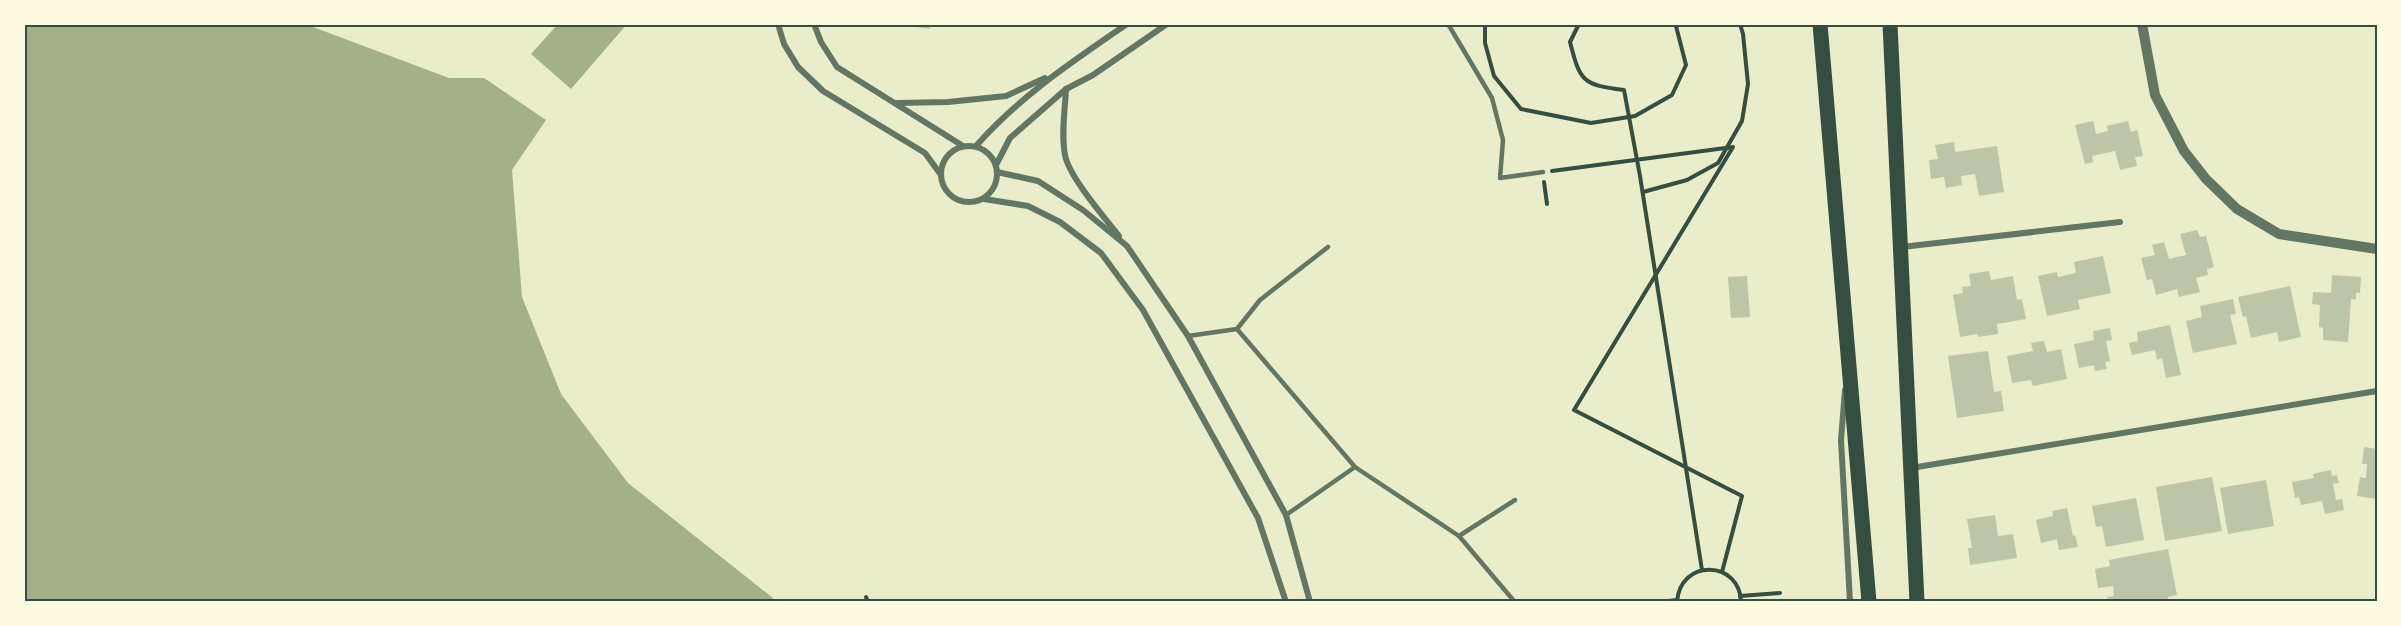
<svg xmlns="http://www.w3.org/2000/svg" width="2401" height="626" font-family="'DejaVu Sans',sans-serif">
<style>
.water{fill:#a3b18a}
.building{fill:#bcc5a7}
.lines{fill:none;stroke-linecap:round;stroke-linejoin:round}
.path{stroke:#344e41;stroke-width:4}
.service{stroke:#617663;stroke-width:4.5}
.minor{stroke:#617663;stroke-width:6}
.tertiary{stroke:#617663;stroke-width:10}
.trunk{stroke:#344e41;stroke-width:15}
.neatline{fill:none;stroke:#344e41;stroke-width:2}
</style>
<rect width="100%" height="100%" fill="#e9edc9"/>
<!-- water -->
<g class="water">
<polygon points="24,24 305,24 449,78 484,78 546,120 512,170 522,297 561,394 628,483 778,602 24,602"/>
<polygon points="558,24 627,24 571,89 531,54"/>
</g>
<!-- building -->
<g class="building">
<polygon points="894,24 930,24 930,29"/>
<polygon points="2093,121 2096,134 2108,131 2107,126 2128,121 2131,132 2137,130 2143,156 2135,157 2137,166 2120,170 2115,151 2092,156 2093,162 2085,164 2075,125"/>
<polygon points="1954,142 1955,152 1997,146 2004,192 1979,196 1975,174 1961,176 1962,185 1946,188 1944,177 1931,179 1929,160 1938,159 1935,145"/>
<polygon points="2197,230 2200,237 2206,236 2214,267 2207,269 2208,275 2196,278 2200,292 2179,297 2177,289 2156,295 2152,279 2147,280 2141,258 2155,255 2152,245 2164,242 2169,259 2186,255 2180,234"/>
<polygon points="2103,256 2111,293 2078,300 2080,309 2047,316 2038,276 2057,272 2058,277 2076,273 2074,262"/>
<polygon points="1989,271 1991,280 2013,276 2017,300 2022,299 2026,319 1997,324 1998,334 1978,337 1977,334 1960,337 1953,295 1963,293 1962,287 1971,286 1969,274"/>
<polygon points="2332,275 2361,277 2360,293 2356,293 2356,299 2351,299 2348,342 2323,340 2323,328 2319,327 2320,305 2312,304 2313,292 2331,293"/>
<polygon points="1747,276 1750,317 1731,318 1728,277"/>
<polygon points="2290,286 2301,337 2279,342 2277,332 2251,338 2246,316 2243,317 2238,297"/>
<polygon points="2233,299 2236,314 2230,315 2237,344 2193,353 2186,321 2202,317 2200,306"/>
<polygon points="2170,325 2181,375 2166,378 2162,358 2157,360 2155,350 2132,355 2129,343 2138,341 2137,332"/>
<polygon points="2110,328 2112,340 2106,341 2110,361 2105,362 2107,369 2095,371 2094,365 2079,368 2074,344 2094,340 2093,331"/>
<polygon points="2044,341 2047,352 2061,349 2067,379 2033,386 2031,380 2012,383 2007,356 2033,351 2031,343"/>
<polygon points="1988,351 1994,392 2001,391 2004,411 1957,418 1948,356"/>
<polygon points="2364,447 2377,449 2377,499 2357,496 2360,477 2366,478 2367,464 2362,464"/>
<polygon points="2331,470 2332,476 2337,475 2339,483 2333,484 2336,500 2342,499 2344,510 2325,514 2322,501 2301,505 2299,497 2295,498 2292,482 2314,478 2313,474"/>
<polygon points="2212,477 2222,531 2165,541 2156,487"/>
<polygon points="2266,480 2274,526 2228,534 2220,488"/>
<polygon points="2136,498 2144,540 2106,547 2102,526 2096,527 2092,506"/>
<polygon points="2067,508 2073,536 2075,535 2078,547 2059,550 2057,539 2041,543 2036,520 2053,516 2052,511"/>
<polygon points="1995,515 1998,536 2013,534 2017,558 1970,565 1968,548 1972,548 1967,519"/>
<polygon points="2168,549 2177,595 2168,597 2169,602 2108,602 2107,597 2114,596 2113,586 2098,588 2095,569 2110,566 2109,560"/>
</g>
<g class="lines">
<!-- path -->
<g class="path">
<polyline points="1485,24 1485,43 1494,76 1521,109 1591,123 1635,116 1672,95 1686,65 1676,26 1672,24"/>
<path d="M1579,24L1570,42C1580,81 1582,85 1624,90L1640,176L1702,570"/>
<polyline points="1552,171 1733,147 1574,410 1742,496 1722,572"/>
<polyline points="1544,182 1547,204"/>
<polyline points="1643,192 1687,180 1718,163 1742,121 1748,84 1743,34 1740,24"/>
<polyline points="1740,596 1780,593"/>
<polyline points="866,597 868,602"/>
<polyline points="1659,602 1677,600"/>
<path d="M1677,602C1680,558 1740,560 1741,602"/>
</g>
<!-- service -->
<g class="service">
<polyline points="1448,24 1492,98 1503,140 1500,178 1543,172"/>
<polyline points="1237,329 1355,467 1286,515"/>
<polyline points="1188,336 1237,329 1260,300 1328,247"/>
<polyline points="1355,467 1459,536 1514,601"/>
<polyline points="1459,536 1515,500"/>
</g>
<!-- minor -->
<g class="minor">
<polyline points="778,24 784,44 798,67 823,91 925,153 941,175"/>
<polyline points="814,24 821,42 837,67 963,146"/>
<path d="M1066,89C1065,110 1061,134 1065,155C1069,177 1105,218 1119,236"/>
<polyline points="897,103 948,102 1006,96 1045,78"/>
<path d="M976,146C1020,96 1072,62 1127,24"/>
<circle cx="969" cy="174" r="28"/>
<polyline points="996,165 1010,138 1066,89 1093,75 1167,24"/>
<polyline points="997,172 1038,181 1083,210 1127,246 1188,336 1286,515 1310,602"/>
<polyline points="984,199 1028,206 1060,222 1101,253 1143,310 1258,518 1286,602"/>
<polyline points="1902,247 2120,222"/>
<polyline points="1845,390 1841,440 1850,602"/>
<polyline points="1911,468 2377,391"/>
</g>
<!-- tertiary -->
<polyline class="tertiary" points="2142,24 2155,95 2184,151 2206,179 2237,209 2279,234 2377,249"/>
<!-- trunk -->
<g class="trunk">
<polyline points="1820,24 1869,602"/>
<polyline points="1890,24 1917,602"/>
</g>
</g>
<!-- border -->
<rect width="2401" height="626" fill="none" stroke="#fefae0" stroke-width="51"/>
<rect x="26" y="26" width="2350" height="574" class="neatline"/>
</svg>
